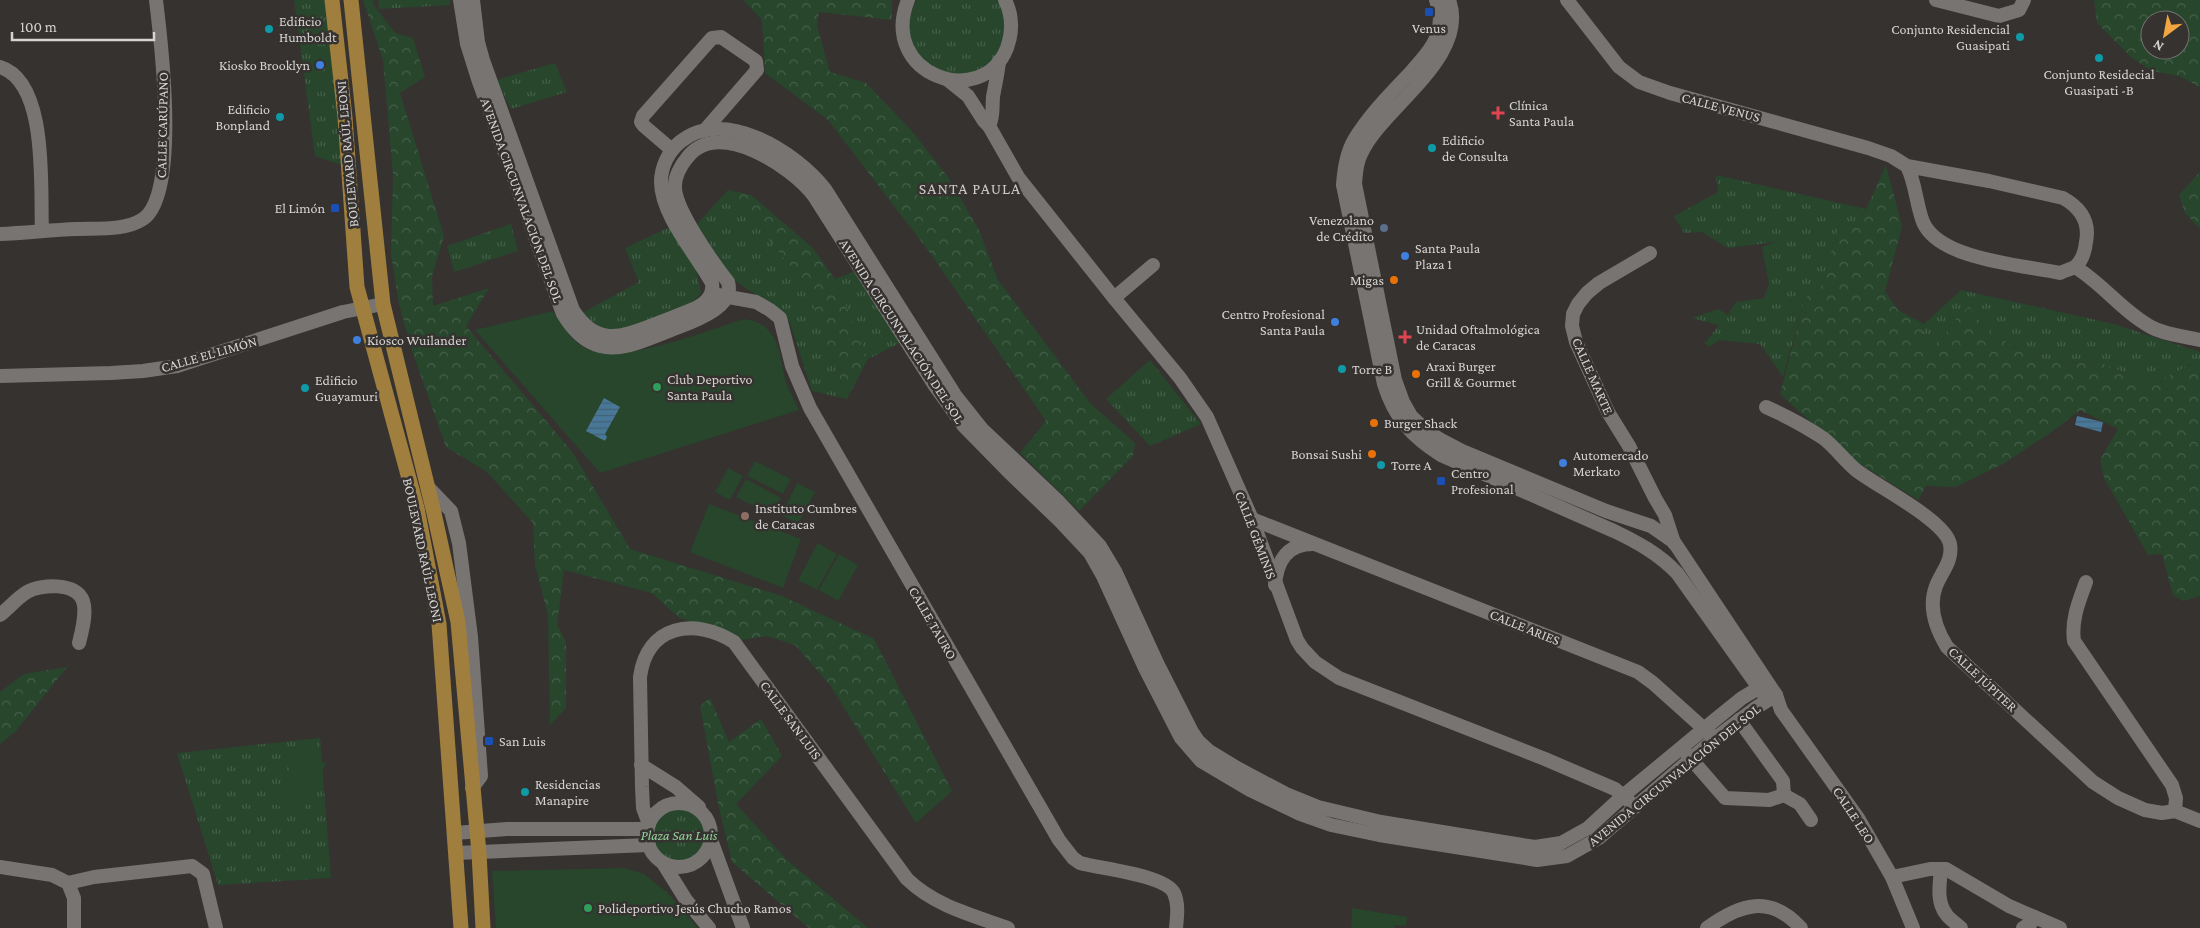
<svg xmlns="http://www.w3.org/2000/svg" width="2200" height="928" font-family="'Crimson Pro',serif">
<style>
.grass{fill:url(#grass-tufts)}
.forest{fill:url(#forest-crowns);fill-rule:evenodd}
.pitch{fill:#27462c}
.water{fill:url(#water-rules)}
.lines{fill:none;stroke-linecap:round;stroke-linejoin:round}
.minor{stroke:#777472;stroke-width:14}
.major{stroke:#9f7e3e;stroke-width:15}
.transit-dot{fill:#1a4fb4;stroke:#353230;stroke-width:2}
.culture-dot{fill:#0f9aa8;stroke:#353230;stroke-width:2}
.shop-dot{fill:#3f7fe0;stroke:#353230;stroke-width:2}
.health-dot{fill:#e0444e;stroke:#353230;stroke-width:2}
.service-dot{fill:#5c6f8a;stroke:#353230;stroke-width:2}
.food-dot{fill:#e8710a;stroke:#353230;stroke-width:2}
.leisure-dot{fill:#2e9e5b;stroke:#353230;stroke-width:2}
.education-dot{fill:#8d6e63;stroke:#353230;stroke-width:2}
.labels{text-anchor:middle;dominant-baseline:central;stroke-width:5;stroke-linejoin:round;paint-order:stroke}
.poi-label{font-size:14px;fill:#d6d4d3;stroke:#353230;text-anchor:start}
.street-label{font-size:14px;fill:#d6d4d3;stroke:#353230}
.park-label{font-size:14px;font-style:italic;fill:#91d29a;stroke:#353230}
.quarter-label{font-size:16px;letter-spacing:1px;fill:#cac7c4;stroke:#353230}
</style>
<defs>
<pattern id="grass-tufts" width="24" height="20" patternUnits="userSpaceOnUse" patternTransform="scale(1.25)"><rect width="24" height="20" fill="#27462c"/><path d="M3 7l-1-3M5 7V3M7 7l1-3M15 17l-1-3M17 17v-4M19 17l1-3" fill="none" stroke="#46604a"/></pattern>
<pattern id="forest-crowns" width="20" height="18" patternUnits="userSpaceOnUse" patternTransform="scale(1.25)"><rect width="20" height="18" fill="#27462c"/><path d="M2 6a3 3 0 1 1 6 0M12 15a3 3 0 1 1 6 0" fill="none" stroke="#46604a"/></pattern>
<pattern id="water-rules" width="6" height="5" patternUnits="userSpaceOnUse" patternTransform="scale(1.25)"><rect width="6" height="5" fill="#487798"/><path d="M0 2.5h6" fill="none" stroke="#456174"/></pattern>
</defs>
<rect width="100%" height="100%" fill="#353230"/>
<!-- grass -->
<g class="grass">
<polygon points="294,0 328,0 345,166 315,156"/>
<polygon points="378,0 450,0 450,5 379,9"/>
<polygon points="916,0 1001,0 1009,25 998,57 970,75 954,76 938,71 925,62 915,50 909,35 909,19"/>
<polygon points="555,63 567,92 511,109 496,80"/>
<polygon points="1716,175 1866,209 1858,227 1840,222 1821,286 1805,298 1783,377 1760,344 1720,340 1709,347 1705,343 1719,325 1692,318 1718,309 1728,315 1736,302 1764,298 1769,284 1762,247 1775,242 1728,248 1702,232 1684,233 1674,216 1718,192"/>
<polygon points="728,190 806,285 847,399 812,391 790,323 780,310 732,279 697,224"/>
<polygon points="511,224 518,251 454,272 447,246"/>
<polygon points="670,227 695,265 701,293 691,304 613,335 597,329 582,313 639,282 625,248"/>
<polygon points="856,271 900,343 868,359 835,279"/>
<polygon points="1961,290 2114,324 2200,352 2200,360 2153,384 2101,363 2051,362 2015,348 1984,327 1969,306 1952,323 1938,347 1929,347 1922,338 1924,324"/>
<polygon points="1150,360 1201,424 1150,446 1106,399"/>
<polygon points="320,738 331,878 218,885 177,753"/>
<circle cx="680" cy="836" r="32"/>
</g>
<!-- forest -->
<g class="forest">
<polygon points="363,0 373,0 374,5 395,33 413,38 425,77 400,93 444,236 432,276 433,306 489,288 466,326 573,453 630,549 782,596 874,639 952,791 916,823 830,685 795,645 767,636 740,640 678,617 652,593 564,570 557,625 566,642 566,708 550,725 548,615 535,565 533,523 487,472 446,447 411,348 399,304 391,254 393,175 383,60"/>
<polygon points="743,0 892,0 892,20 819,12 817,26 830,72 866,83 911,130 948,177 979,230 998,280 1090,403 1135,443 1133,456 1079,511 1020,453 1046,421 930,253 828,120 765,73 762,20"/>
<path d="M2094,0H2200V87L2179,76L2152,71L2132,58L2097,23ZM2150,20H2180V50H2150Z"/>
<polygon points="1886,165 1902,226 1885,292 1898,310 1924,324 1922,338 1929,347 1938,347 1952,323 1969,306 1984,327 2015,348 2051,362 2101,363 2153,384 2200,360 2200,596 2183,601 2173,595 2162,554 2148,555 2104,478 2100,460 2118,429 2080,410 2053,431 2003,464 1956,487 1926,486 1918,500 1852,459 1780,394 1805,298 1821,286 1840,222 1858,227"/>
<polygon points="2200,172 2200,229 2185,213 2179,195"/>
<polygon points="728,190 751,195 812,247 835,279 868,359 847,399 806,285"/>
<polygon points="67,667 15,732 0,744 0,692 24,674"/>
<polygon points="710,698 729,742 761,719 782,756 736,804 786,859 868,928 809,928 732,862 719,808 700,706"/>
</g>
<!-- pitch -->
<g class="pitch">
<path d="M553,311C562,325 570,340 585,348C620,366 708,330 744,319C778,323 779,351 785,378C787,388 795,400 799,410L600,473L475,330Z"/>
<polygon points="755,461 791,479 783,494 747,476"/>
<polygon points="728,468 743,476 730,500 715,492"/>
<polygon points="746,479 781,498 772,516 736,497"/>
<polygon points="797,483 815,492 798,524 781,515"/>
<polygon points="709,504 801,539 783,588 690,552"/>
<polygon points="818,543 837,554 817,590 798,580"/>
<polygon points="839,554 858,565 838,601 819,590"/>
<polygon points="298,750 326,763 301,816 273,803"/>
<polygon points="624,868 644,874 668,893 698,928 496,928 492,871"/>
<polygon points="1352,908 1407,917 1406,926 1395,925 1394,928 1351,928"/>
</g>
<!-- water -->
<g class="water">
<polygon points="604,398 620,407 605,434 607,437 605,441 586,431"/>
<polygon points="2077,416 2103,422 2101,432 2075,425"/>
</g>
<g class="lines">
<!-- minor -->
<g class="minor">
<path d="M460,0L467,44L478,79L563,314C572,329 583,342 600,346C623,352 647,339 669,331C688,323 736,309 728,282C713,263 677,212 675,189C674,178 680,166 687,158C718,117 792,167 814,196L935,386L963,425L1011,474L1060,521L1090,553L1103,576L1145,668L1181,738L1201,761L1250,790L1300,814L1331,825L1379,835L1537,860L1567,856L1599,838L1714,739L1754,709L1776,695"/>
<path d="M473,0L478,42L483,60L573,310C596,346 619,338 653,325C668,319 682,314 696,308C706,303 714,295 712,283C696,254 661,215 661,182C661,167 668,152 680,142C724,106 796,152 825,189L955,395L982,429L1057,500L1100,546L1115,571L1157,663L1192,732L1198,741L1209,751L1237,768L1286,794L1318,807L1381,822L1522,845L1535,847L1561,843L1588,828L1624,795L1716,719L1742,698L1767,683"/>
<path d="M908,0C878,75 982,111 1007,48C1013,31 1013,16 1005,0"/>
<path d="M1436,0C1441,12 1441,26 1436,38C1431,51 1420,61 1411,72C1391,93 1369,115 1354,140C1346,154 1344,169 1343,185L1384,384C1394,417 1412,437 1441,455L1614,531C1637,542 1659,554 1677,573L1764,695"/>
<path d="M1449,0C1470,58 1382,107 1361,154C1356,163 1356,173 1355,184L1395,380L1403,402L1411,416L1428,432L1441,440L1462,451L1606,511L1651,526L1674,542L1776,695L1781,710L1858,818L1892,877L1913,928"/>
<path d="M1567,0L1619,67L1639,82L1670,93L1868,148L1891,156L1907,166L1989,181L2063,198C2081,208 2090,222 2086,242C2085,251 2082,261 2075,267C2071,269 2064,271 2060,273C2023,265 1939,260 1923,222C1916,204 1916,184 1907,166"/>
<polyline points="1936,0 1999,16 2019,10 2024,0"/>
<path d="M0,67C49,82 40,190 42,231"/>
<polyline points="948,80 968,96 984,121 989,126 1018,177 1114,298 1180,378 1207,417 1252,519 1297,640 1302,648 1315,662 1339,678 1545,759 1615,789 1629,801"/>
<path d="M989,126C994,116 992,107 993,97C995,85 998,73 999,61"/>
<polyline points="672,150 644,126 641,122 643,116 712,38 721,37 756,61 757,70 705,130"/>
<path d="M0,234C25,233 51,230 76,229C97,228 125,231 143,219C180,194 161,41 156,0"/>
<polyline points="1650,253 1599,283 1587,293 1578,304 1573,314 1572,326 1576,342 1608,412 1629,446 1655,498 1665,515 1674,543"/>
<path d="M2075,267C2103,284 2122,311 2151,327C2165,335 2184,336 2200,340"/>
<path d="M718,295L756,302L770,310L780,318L792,366L810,408L1059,840L1073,858L1080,863C1101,869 1165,875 1174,893C1179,904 1177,917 1176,928"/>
<polyline points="1114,298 1153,265"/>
<polyline points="0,376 111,373 143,371 177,366 343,312 383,304"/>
<path d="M1766,407C1786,416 1805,426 1823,438C1835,447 1844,460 1856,470C1876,486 1945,520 1950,544C1953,561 1942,571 1936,586C1928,607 1936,629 1947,647L2093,782L2118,798L2145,810L2162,813L2175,811L2200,821"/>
<polyline points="427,486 451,511 459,543 471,637 481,776 472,788"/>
<polyline points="1252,519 1638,672 1653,683 1711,735"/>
<path d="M2086,582C2079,601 2071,620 2074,641L2172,785L2176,798L2175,811"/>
<path d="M1275,585C1277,561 1287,544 1313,544"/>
<path d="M0,615C9,608 17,598 27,592C41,584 76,582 83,601C87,613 82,631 79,643"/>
<polyline points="1686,753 1725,798 1769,800 1784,795 1783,781 1739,720"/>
<polyline points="641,765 676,787 699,807"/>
<polyline points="1784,795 1800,804 1811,820"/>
<circle cx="679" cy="835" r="32"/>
<path d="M649,824L643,808L642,787L640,677C647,625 694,617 734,642L907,879C935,906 972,915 1008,928"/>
<polyline points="455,833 507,829 648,829"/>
<polyline points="711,840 743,928"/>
<polyline points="456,853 649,845"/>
<polyline points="663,863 686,900 709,928"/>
<polyline points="0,867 52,875 68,883 74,898 74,928"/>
<path d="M1941,869C1940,883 1936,901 1946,914C1949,919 1956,923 1961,928"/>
<polyline points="1892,877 1930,869 1946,869 2009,906 2060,928"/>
<polyline points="68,883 94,877 192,866 203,874 216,928"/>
<path d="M1707,928C1740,904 1770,894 1801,928"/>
<polyline points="2023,928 2031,923 2034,917"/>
</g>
<!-- major -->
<g class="major">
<polyline points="332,0 345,117 357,287 417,508 439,624 461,928"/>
<polyline points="351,0 383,304 434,513 458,622 479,853 483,928"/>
</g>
</g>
<!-- markers -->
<g class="transit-dot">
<rect x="1424" y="7" width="10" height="10" rx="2.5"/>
<rect x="330" y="203" width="10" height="10" rx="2.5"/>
<rect x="1436" y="476" width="10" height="10" rx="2.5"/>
<rect x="484" y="736" width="10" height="10" rx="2.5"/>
</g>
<g class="culture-dot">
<circle cx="269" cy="29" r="5"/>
<circle cx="2020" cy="37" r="5"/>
<circle cx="2099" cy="58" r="5"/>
<circle cx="280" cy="117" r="5"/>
<circle cx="1432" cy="148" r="5"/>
<circle cx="1342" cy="369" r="5"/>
<circle cx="305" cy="388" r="5"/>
<circle cx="1381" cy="465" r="5"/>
<circle cx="525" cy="792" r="5"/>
</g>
<g class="shop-dot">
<circle cx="320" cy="65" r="5"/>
<circle cx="1405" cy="256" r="5"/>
<circle cx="1335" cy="322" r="5"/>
<circle cx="357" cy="340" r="5"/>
<circle cx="1563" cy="463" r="5"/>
</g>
<g class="health-dot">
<path d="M1495.5 105.5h5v5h5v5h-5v5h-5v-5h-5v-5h5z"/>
<path d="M1402.5 329.5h5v5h5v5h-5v5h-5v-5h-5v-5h5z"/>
</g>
<circle class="service-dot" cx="1384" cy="228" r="5"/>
<g class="food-dot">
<circle cx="1394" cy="280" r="5"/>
<circle cx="1416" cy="374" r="5"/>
<circle cx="1374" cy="423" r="5"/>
<circle cx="1372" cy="454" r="5"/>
</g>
<g class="leisure-dot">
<circle cx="657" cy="387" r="5"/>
<circle cx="588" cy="908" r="5"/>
</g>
<circle class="education-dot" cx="745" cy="516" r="5"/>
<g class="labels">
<!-- poi labels -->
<g class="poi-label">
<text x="279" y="21">Edificio<tspan x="279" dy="16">Humboldt</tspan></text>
<text x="1429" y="28" text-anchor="middle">Venus</text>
<text x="2010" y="29" text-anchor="end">Conjunto Residencial<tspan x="2010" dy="16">Guasipati</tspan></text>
<text x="310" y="65" text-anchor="end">Kiosko Brooklyn</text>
<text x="2099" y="74" text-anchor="middle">Conjunto Residecial<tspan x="2099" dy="16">Guasipati -B</tspan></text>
<text x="1509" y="105">Clínica<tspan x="1509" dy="16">Santa Paula</tspan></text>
<text x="270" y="109" text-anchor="end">Edificio<tspan x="270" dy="16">Bonpland</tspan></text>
<text x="1442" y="140">Edificio<tspan x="1442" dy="16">de Consulta</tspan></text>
<text x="325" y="208" text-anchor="end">El Limón</text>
<text x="1374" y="220" text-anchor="end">Venezolano<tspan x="1374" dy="16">de Crédito</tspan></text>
<text x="1415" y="248">Santa Paula<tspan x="1415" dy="16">Plaza 1</tspan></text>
<text x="1384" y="280" text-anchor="end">Migas</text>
<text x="1325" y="314" text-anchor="end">Centro Profesional<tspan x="1325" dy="16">Santa Paula</tspan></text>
<text x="1416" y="329">Unidad Oftalmológica<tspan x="1416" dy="16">de Caracas</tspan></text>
<text x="367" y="340">Kiosco Wuilander</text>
<text x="1426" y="366">Araxi Burger<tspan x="1426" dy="16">Grill &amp; Gourmet</tspan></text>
<text x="1352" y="369">Torre B</text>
<text x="667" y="379">Club Deportivo<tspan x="667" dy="16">Santa Paula</tspan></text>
<text x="315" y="380">Edificio<tspan x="315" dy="16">Guayamuri</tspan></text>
<text x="1384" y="423">Burger Shack</text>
<text x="1362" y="454" text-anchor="end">Bonsai Sushi</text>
<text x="1573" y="455">Automercado<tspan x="1573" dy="16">Merkato</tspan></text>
<text x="1391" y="465">Torre A</text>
<text x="1451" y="473">Centro<tspan x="1451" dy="16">Profesional</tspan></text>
<text x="755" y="508">Instituto Cumbres<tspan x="755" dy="16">de Caracas</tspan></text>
<text x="499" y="741">San Luis</text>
<text x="535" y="784">Residencias<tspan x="535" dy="16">Manapire</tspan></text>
<text x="598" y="908">Polideportivo Jesús Chucho Ramos</text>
</g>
<!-- street labels -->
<g class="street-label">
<text transform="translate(1721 107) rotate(15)">CALLE VENUS</text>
<text transform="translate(162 125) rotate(-89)">CALLE CARÚPANO</text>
<text transform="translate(347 154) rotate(-95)">BOULEVARD RAÚL LEONI</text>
<text transform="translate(522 200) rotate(70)">AVENIDA CIRCUNVALACIÓN DEL SOL</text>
<text transform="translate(902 331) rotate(57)">AVENIDA CIRCUNVALACIÓN DEL SOL</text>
<text transform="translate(209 354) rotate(-16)">CALLE EL LIMÓN</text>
<text transform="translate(1593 376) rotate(66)">CALLE MARTE</text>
<text transform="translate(1256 535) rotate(69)">CALLE GÉMINIS</text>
<text transform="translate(423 550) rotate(78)">BOULEVARD RAÚL LEONI</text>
<text transform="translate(933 623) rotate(60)">CALLE TAURO</text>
<text transform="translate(1525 627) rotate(22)">CALLE ARIES</text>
<text transform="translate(1983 679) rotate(43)">CALLE JÚPITER</text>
<text transform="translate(791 720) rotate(54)">CALLE SAN LUIS</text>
<text transform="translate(1674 775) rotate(-39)">AVENIDA CIRCUNVALACIÓN DEL SOL</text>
<text transform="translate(1854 815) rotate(57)">CALLE LEO</text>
</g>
<!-- park labels -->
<g class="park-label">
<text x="679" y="835">Plaza San Luis</text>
</g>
<!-- quarter labels -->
<g class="quarter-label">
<text x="970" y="188">SANTA PAULA</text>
</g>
</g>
<!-- north arrow -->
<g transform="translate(2165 35) rotate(212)"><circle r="24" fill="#353230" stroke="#757371"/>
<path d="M0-4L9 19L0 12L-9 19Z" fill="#f2a541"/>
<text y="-8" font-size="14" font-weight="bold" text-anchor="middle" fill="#d6d4d3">N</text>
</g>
<!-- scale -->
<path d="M12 32v8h142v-8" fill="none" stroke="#d6d4d3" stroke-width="2.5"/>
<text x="20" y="32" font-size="15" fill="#d6d4d3" stroke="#353230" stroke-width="4" paint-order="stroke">100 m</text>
</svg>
